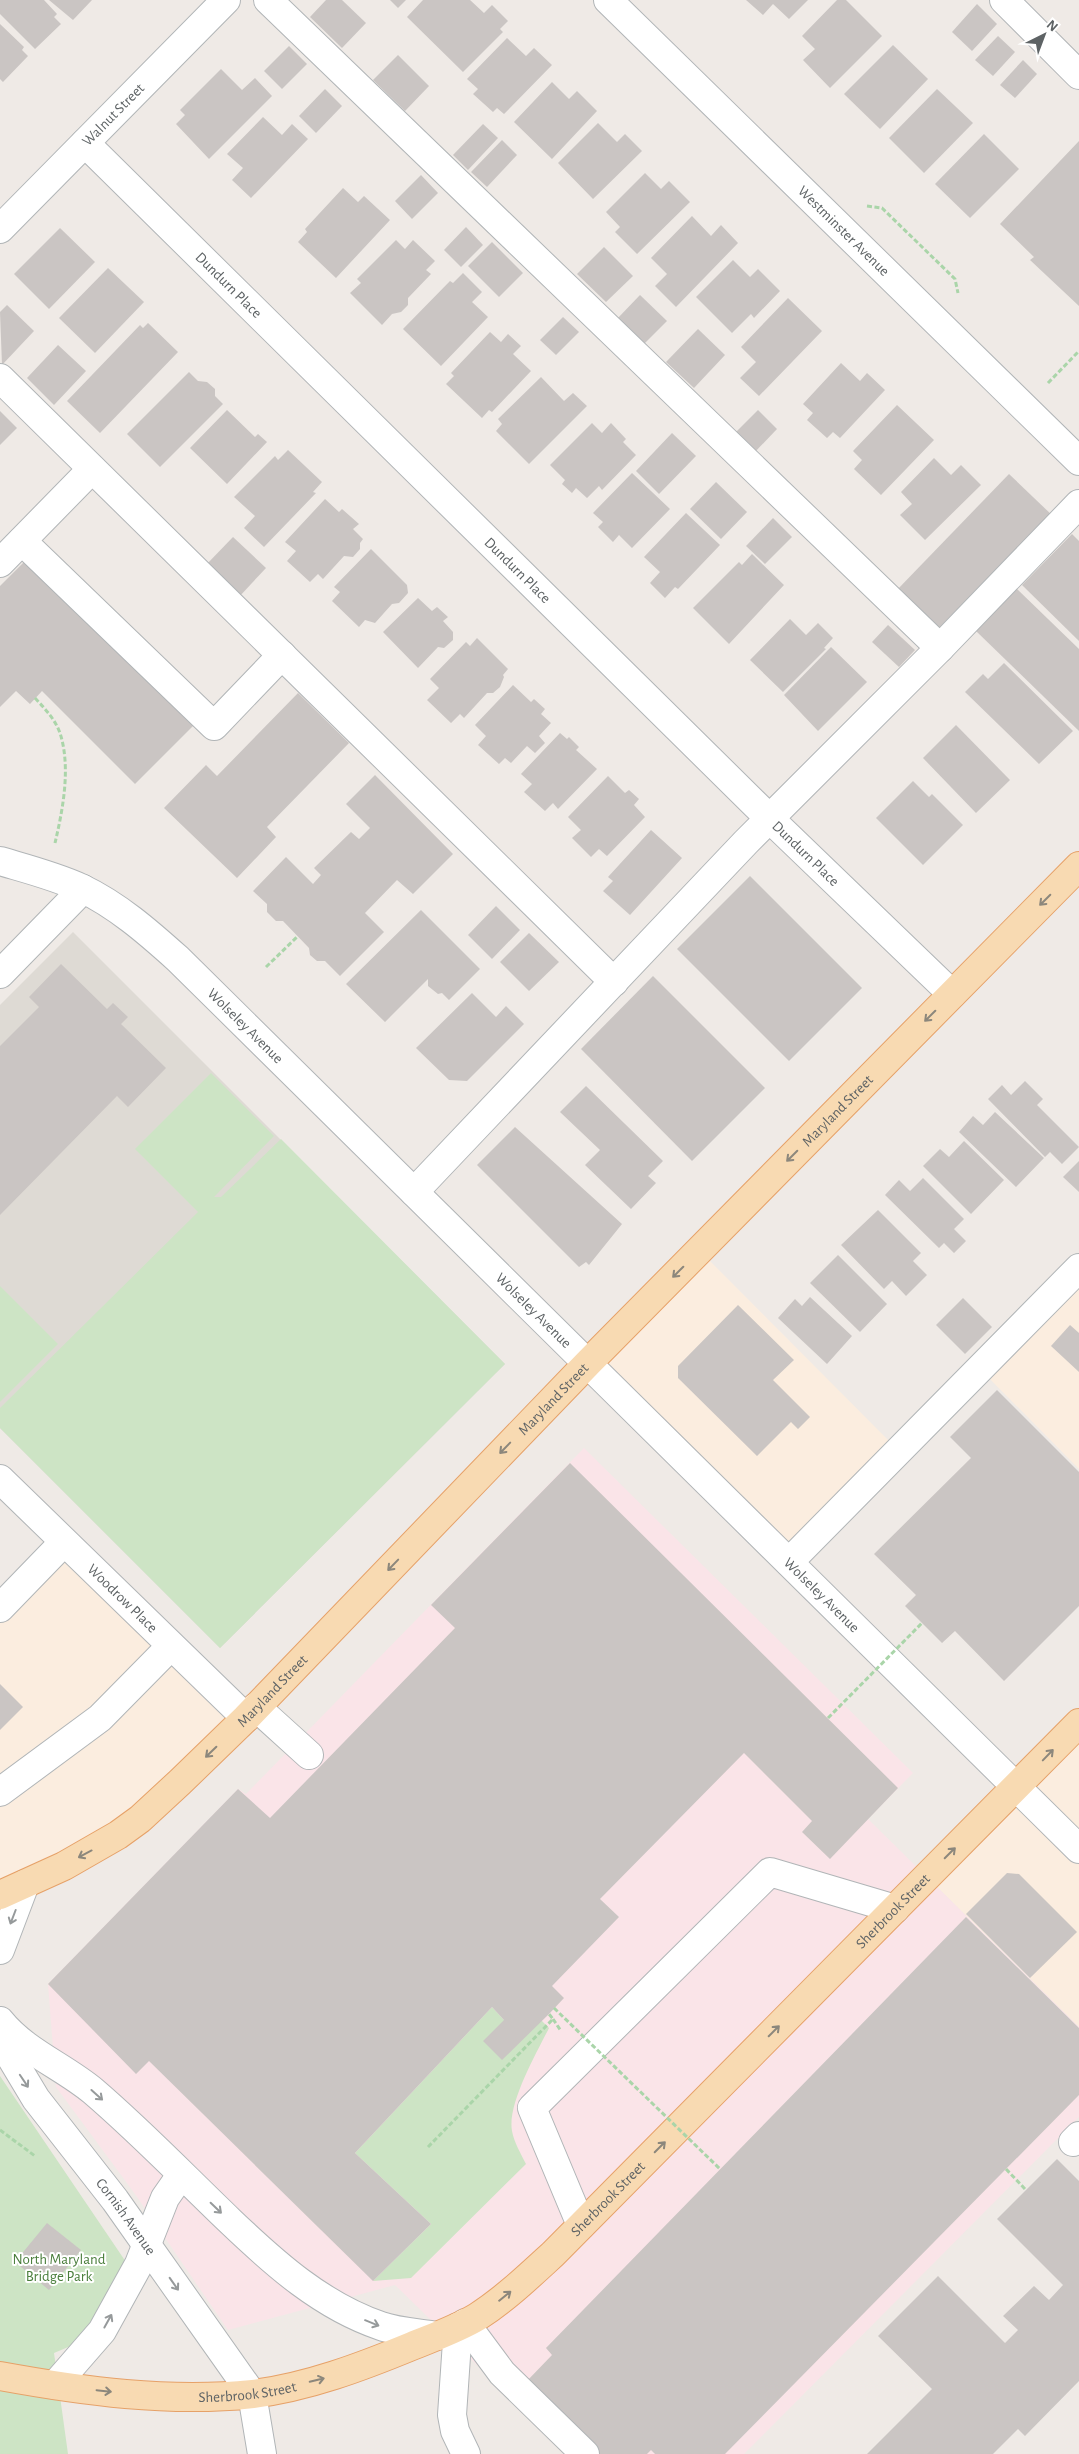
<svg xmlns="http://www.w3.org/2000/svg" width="1079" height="2454" font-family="'Alegreya Sans',sans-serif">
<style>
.commercial{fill:#fbeddf}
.education{fill:#dedad4}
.medical{fill:#fae4e8}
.green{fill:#cde4c5}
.building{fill:#cac5c3}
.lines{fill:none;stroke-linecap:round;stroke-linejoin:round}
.minor-casing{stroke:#b1b5b7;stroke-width:30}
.major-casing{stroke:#e6a168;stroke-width:30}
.path{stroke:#aad5a9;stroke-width:3;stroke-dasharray:5 2.5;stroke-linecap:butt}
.minor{stroke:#fff;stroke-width:28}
.major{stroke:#f8dab2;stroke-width:28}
.path-bridge{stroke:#aad5a9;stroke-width:3;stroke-dasharray:5 2.5;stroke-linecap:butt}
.oneway{stroke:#8c877c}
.oneway2{stroke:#969a9b}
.labels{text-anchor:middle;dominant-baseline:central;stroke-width:4;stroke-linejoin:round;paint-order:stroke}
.street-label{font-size:15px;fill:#5e6365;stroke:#fff}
.park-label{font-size:15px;fill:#4a7e3c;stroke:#fff}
</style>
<rect width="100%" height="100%" fill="#efeae6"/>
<!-- commercial -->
<g class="commercial">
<polygon points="699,1250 899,1451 789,1562 588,1363"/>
<polygon points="1079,1268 1079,1469 980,1369"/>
<polygon points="64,1542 246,1718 180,1782 0,1894 0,1608"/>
<polygon points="1079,1723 1079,2027 927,1877"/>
</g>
<!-- education -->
<polygon class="education" points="73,932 505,1364 220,1648 0,1428 0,1005"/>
<!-- medical -->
<polygon class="medical" points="584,1448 913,1773 868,1819 1079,2027 1079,2117 744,2454 568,2454 395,2285 228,2330 135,2194 56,2087 48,1984 238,1789 246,1794"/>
<!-- green -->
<g class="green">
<polygon points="211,1073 274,1136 214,1197 221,1197 281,1139 505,1364 220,1648 0,1428 0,1408 198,1212 135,1149"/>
<polygon points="0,1286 58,1344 0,1402"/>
<path d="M492,2007L504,2020L542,2021L549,2028C537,2052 507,2104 512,2131C514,2142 521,2154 526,2164L411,2278L373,2281L431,2224L355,2153Z"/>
<polygon points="0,2076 128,2265 88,2332 73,2345 54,2353 68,2454 0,2454"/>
</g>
<!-- building -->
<g class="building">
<polygon points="0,0 44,0 57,14 54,17 61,24 35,49 0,14"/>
<polygon points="49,0 92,0 73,20"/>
<polygon points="326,0 342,0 366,23 342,48 310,17"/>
<polygon points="390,0 406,0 398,8"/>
<polygon points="423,0 470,0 484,13 492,5 508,21 500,29 503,32 463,72 407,17"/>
<polygon points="746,0 808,0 789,19 773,4 763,15"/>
<polygon points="837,0 846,0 882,36 830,88 803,60 815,49 802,36"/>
<polygon points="977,4 997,24 972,51 952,32"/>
<polygon points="0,24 24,47 22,50 28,56 3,82 0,79"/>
<polygon points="998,36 1015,52 993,76 975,60"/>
<polygon points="507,38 526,56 534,48 552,65 504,114 497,108 493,112 473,94 478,89 467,79"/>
<polygon points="893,45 928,79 880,129 844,94"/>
<polygon points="289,46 307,64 282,89 264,71"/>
<polygon points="398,55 429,86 405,111 373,80"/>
<polygon points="1023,60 1037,74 1015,98 1000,85"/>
<polygon points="221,69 242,90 255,78 272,96 209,159 176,124 185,115 180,110"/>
<polygon points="552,82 569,99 577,91 597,111 552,159 514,122"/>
<polygon points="325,89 342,106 316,133 299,116"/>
<polygon points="937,89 973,123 924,173 889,138"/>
<polygon points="263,117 282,135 292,124 308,139 251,198 232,180 243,168 227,154"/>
<polygon points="598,123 617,142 625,134 642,151 593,199 558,163"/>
<polygon points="483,124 498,138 468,170 453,155"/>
<polygon points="984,134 1019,169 970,218 935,184"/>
<polygon points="502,140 517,155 487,187 471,172"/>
<polygon points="1079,141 1079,306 1030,260 1034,257 1000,224"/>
<polygon points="645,173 661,189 669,181 690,202 637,254 615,232 620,227 606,212"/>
<polygon points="421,175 438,193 412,219 395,201"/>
<polygon points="343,188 358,202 364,196 390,220 336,278 298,242 307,232 305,229"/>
<polygon points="692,216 711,236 721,225 738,243 676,307 655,286 667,274 651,258"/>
<polygon points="466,227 483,245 461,267 444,250"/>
<polygon points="60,228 95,262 49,309 14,274"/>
<polygon points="396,240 405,249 413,240 435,261 426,270 431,274 408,298 408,305 401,312 392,314 382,325 350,293 361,283 357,279"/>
<polygon points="492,242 523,273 499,297 468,266"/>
<polygon points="604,247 633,276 606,302 577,274"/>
<polygon points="733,260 750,277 758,269 780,291 754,318 751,314 732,333 696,297"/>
<polygon points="108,268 144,302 95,353 59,318"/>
<polygon points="463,273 482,292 472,302 488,317 441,366 403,329 450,281 453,283"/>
<polygon points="640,295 667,321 643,345 617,319"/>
<polygon points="788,298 822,331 759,396 740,378 756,362 741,347"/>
<polygon points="7,305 34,331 2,365 0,312"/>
<polygon points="563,317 579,332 556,355 540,340"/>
<polygon points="148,323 178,352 100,433 67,401 140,325 143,328"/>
<polygon points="698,329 725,355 694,388 666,362"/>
<polygon points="490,332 501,342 508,334 521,346 513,354 531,371 492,412 489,410 482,418 446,384 454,376 451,373"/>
<polygon points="58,345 86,371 54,405 27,378"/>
<polygon points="841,363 860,381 867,373 885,390 840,438 833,432 827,438 807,420 813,413 803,404"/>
<polygon points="189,372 198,381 207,382 215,389 215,396 223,404 160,467 127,434"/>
<polygon points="541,377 564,401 573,393 587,406 529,464 496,431 502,424 498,419"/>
<polygon points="897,405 934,440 881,495 854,469 862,460 853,451"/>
<polygon points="227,410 255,437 258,434 267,442 227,484 190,448"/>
<polygon points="758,410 777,429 753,454 733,435"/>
<polygon points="0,411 17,428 0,445"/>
<polygon points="592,423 602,433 611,423 626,439 623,442 636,455 602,490 599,486 587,498 576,488 572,493 562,484 565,480 550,465"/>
<polygon points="672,433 696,456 659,494 636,471"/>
<polygon points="288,450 322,482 313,492 316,493 264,547 244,528 255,516 234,497 275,456 278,460"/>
<polygon points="934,458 951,475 961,465 981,485 925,540 900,515 912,504 901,492"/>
<polygon points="632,473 670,509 632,548 619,535 613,542 598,527 603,522 593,513"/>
<polygon points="1009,474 1055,518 943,637 896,591"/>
<polygon points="716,482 747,512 721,539 690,509"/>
<polygon points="325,499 339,512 342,509 359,524 353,529 363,539 360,543 360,549 353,557 344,556 323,579 318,574 310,582 287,561 296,551 285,542"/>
<polygon points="686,513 720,545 678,589 675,587 665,598 650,583 660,572 644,557"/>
<polygon points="773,518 792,537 765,564 746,546"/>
<polygon points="1072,534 1079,541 1079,641 1022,585"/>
<polygon points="233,537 266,568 238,598 205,566"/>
<polygon points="371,549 407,585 408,593 399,603 392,604 375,623 365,620 359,627 332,601 340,592 334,587"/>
<polygon points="752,554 784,585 729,644 693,608 739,562 742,565"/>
<polygon points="28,558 195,724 135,784 42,691 30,704 16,691 0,707 0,586"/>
<polygon points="1017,589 1079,649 1079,731 976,631"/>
<polygon points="418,598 432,611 437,607 448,617 443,621 453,632 453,640 444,648 438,647 418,668 383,632"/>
<polygon points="790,619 806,635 818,623 833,638 824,648 826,649 783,692 750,660"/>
<polygon points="888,625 915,650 899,667 872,642"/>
<polygon points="477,638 508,669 503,675 504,677 500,687 493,693 487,693 464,718 460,714 451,723 427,700 439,688 430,679 466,642 470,646"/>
<polygon points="831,647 867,682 818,731 784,695"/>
<polygon points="1004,663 1073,731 1039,764 965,692 983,674 988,679"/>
<polygon points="513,685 531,702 534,699 545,709 541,714 551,723 539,736 545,743 535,753 527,746 511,763 505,758 499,764 478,745 486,736 475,725"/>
<polygon points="298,693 349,743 267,827 276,837 237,878 164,808 206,765 217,776"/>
<polygon points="956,725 1010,780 976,813 923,758"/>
<polygon points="560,733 567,739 569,737 579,747 576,750 597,769 558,809 553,803 545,811 524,792 532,784 521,774"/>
<polygon points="375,775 453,854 413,894 397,880 365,913 384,932 340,976 325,961 317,961 310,955 309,948 283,921 276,921 267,912 267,904 253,891 286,857 313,884 321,875 314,868 351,832 359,839 370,828 346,804"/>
<polygon points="608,776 625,793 629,790 639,799 634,805 645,817 607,856 599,849 591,857 572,838 581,830 568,817"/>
<polygon points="913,781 929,797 932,794 963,825 923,865 876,818"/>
<polygon points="651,830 682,858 630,915 603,891 613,881 608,877"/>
<polygon points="750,876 862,988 789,1061 677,949"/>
<polygon points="496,906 520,930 492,959 468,935"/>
<polygon points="421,910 480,969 449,1000 442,993 438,994 428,986 428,979 385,1022 346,984"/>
<polygon points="529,933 559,962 529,991 500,962"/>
<polygon points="61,964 107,1009 113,1003 128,1017 121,1024 166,1068 128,1107 117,1096 0,1215 0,1046 39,1007 29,997"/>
<polygon points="653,976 765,1088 692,1161 581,1049"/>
<polygon points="472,993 496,1017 506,1006 524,1024 467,1081 449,1080 416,1048"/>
<polygon points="1025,1081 1043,1099 1037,1105 1079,1147 1062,1164 1050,1152 1045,1157 988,1099 1002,1085 1011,1095"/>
<polygon points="586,1086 663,1161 648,1176 656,1183 631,1209 585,1165 600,1150 560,1112"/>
<polygon points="995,1112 1044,1158 1016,1187 959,1132 973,1116 983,1125"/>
<polygon points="515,1127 622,1224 589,1265 586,1262 579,1267 477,1165"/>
<polygon points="964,1141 1004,1180 971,1214 923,1166 940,1149 949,1157"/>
<polygon points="1079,1161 1079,1192 1063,1177"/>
<polygon points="923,1178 964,1219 954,1229 966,1241 954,1253 944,1243 939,1248 885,1195 899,1180 910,1191"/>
<polygon points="878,1210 921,1253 913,1261 927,1275 906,1296 892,1281 884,1289 841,1245"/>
<polygon points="838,1255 887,1304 860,1332 810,1283"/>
<polygon points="810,1297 852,1336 827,1364 778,1318 795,1299 802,1306"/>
<polygon points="963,1298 992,1327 965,1354 936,1325"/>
<polygon points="738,1305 794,1360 773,1380 810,1417 798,1429 791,1422 757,1456 678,1378 678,1366"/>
<polygon points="1070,1325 1079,1333 1079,1372 1051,1346"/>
<polygon points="997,1390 1079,1472 1079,1606 1004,1681 955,1631 942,1643 905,1606 916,1595 874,1554 971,1458 950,1437"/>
<polygon points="570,1463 898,1788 830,1859 802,1832 812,1821 744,1753 600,1899 619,1917 552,1986 564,1998 549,2014 502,2060 483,2041 504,2020 492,2007 355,2153 431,2224 373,2281 149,2061 136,2074 48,1984 238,1789 270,1818 455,1628 431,1605"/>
<polygon points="0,1684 23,1707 0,1730"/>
<polygon points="1007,1873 1019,1874 1077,1932 1030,1978 966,1914"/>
<polygon points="966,1917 1079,2028 1079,2095 725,2454 655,2454 651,2450 647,2454 600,2454 526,2382 552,2355 546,2348"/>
<polygon points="1057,2159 1079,2181 1079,2381 1025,2436 1018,2429 993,2454 867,2454 932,2389 878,2336 938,2276 1005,2343 1018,2330 1003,2316 1034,2286 1049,2300 1063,2285 997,2219"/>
<polygon points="47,2223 81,2250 49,2290 15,2262"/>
</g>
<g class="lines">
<!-- minor casing -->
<g class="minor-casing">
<g id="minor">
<polyline points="268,0 940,648"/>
<path id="s1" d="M608,0L1079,461"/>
<polyline points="1004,0 1079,75"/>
<path id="s2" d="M85,143L769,818L952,994"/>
<path id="s3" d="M0,229L226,0"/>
<polyline points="0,378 614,982"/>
<polyline points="22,541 214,726 282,655"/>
<polyline points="0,563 92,469"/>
<path id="s4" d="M0,861C27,869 55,876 81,888C117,905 148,932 178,959L1079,1849"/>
<polyline points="0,974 83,889"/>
<polyline points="414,1192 746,842 940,648 1079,504"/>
<path id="s5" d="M0,1479L246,1718"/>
<polyline points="789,1562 1079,1268"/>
<polyline points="0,1608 64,1542"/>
<polyline points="256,1707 309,1755"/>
<polyline points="0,1792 100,1718 170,1647"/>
<polyline points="0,1950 25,1884"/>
<path d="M0,2021C25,2052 63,2066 93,2091C141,2132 185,2178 230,2221C275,2264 322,2306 381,2326C398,2332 419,2333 437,2336"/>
<path id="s6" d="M0,2039L36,2099L115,2200L252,2394L262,2454"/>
<polyline points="1073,2142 1079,2136"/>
<polyline points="581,2225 532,2108 770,1872 895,1909"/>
<polyline points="465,2323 502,2373 585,2454"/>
<polyline points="458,2327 452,2415 455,2431 466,2454"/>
<polyline points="55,2385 102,2331 139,2264 165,2198 181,2175"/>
</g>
</g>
<!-- major casing -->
<g class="major-casing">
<g id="major">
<path id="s7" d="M0,1895L64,1866L118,1835L140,1819L180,1782L246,1718L588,1363L1079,866"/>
<path id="s8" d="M0,2376C82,2391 169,2403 253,2394C308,2387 361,2367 412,2346C434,2337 457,2329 477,2317C505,2299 529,2276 553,2254L1079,1723"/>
</g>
</g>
<!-- path -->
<g class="path">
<polyline points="867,206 882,208 955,279 958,293"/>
<polyline points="1048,383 1079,351"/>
<path d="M35,698C45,709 55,719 60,733C71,767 63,809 55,843"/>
<polyline points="266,967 298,936"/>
<polyline points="553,2019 561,2031"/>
<polyline points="0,2130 35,2156"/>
<polyline points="428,2147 553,2019 549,2014"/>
<polyline points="1006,2169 1026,2190"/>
</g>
<!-- minor -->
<use href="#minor" class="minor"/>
<!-- major -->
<use href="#major" class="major"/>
<!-- path-bridge -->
<g class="path-bridge">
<polyline points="828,1718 922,1623"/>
<polyline points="554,2008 720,2169"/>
</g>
</g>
<!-- one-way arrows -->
<defs><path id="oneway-shaft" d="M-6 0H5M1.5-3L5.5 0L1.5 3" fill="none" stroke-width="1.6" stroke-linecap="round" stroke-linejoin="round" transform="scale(1.25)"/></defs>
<g class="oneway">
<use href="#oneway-shaft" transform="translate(1045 900) rotate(135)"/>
<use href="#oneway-shaft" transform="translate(930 1016) rotate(135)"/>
<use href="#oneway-shaft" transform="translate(792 1156) rotate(135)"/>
<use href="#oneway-shaft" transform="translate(678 1272) rotate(135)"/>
<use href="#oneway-shaft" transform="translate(505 1448) rotate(134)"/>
<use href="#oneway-shaft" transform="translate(393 1565) rotate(134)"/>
<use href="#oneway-shaft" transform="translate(211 1752) rotate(136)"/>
<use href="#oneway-shaft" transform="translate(1048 1755) rotate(-46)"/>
<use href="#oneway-shaft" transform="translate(950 1853) rotate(-45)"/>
<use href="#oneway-shaft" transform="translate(85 1854) rotate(152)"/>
<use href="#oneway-shaft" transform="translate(774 2031) rotate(-45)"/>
<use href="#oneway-shaft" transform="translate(660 2147) rotate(-45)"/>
<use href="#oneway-shaft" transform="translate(505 2296) rotate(-39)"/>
<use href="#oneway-shaft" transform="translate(317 2380) rotate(-13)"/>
<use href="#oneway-shaft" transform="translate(104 2391) rotate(6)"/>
</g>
<g class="oneway2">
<use href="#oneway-shaft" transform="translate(13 1917) rotate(111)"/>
<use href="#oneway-shaft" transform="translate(24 2081) rotate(56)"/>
<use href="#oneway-shaft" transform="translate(97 2095) rotate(42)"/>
<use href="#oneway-shaft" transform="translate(216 2208) rotate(44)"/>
<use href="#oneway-shaft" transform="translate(174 2284) rotate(55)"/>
<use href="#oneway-shaft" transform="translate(108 2321) rotate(-61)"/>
<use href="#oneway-shaft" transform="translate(372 2323) rotate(22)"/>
</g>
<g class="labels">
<!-- street labels -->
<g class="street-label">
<text stroke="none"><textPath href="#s3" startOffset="161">Walnut Street</textPath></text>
<text stroke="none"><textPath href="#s1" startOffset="330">Westminster Avenue</textPath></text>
<text stroke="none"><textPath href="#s2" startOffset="202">Dundurn Place</textPath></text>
<text stroke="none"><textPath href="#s2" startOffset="608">Dundurn Place</textPath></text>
<text stroke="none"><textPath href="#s2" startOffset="1012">Dundurn Place</textPath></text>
<text stroke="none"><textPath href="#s4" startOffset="301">Wolseley Avenue</textPath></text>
<text stroke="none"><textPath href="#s7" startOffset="1154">Maryland Street</textPath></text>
<text stroke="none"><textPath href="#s4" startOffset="706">Wolseley Avenue</textPath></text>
<text stroke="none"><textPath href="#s7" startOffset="749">Maryland Street</textPath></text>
<text stroke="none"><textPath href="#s4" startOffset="1111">Wolseley Avenue</textPath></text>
<text stroke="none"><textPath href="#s5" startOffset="171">Woodrow Place</textPath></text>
<text stroke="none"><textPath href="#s7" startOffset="344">Maryland Street</textPath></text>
<text stroke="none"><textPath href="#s8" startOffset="1074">Sherbrook Street</textPath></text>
<text stroke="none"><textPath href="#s8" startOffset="669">Sherbrook Street</textPath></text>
<text stroke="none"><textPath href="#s6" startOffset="218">Cornish Avenue</textPath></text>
<text stroke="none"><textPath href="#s8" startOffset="249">Sherbrook Street</textPath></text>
</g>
<!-- park labels -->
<g class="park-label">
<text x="59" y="2259">North Maryland<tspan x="59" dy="17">Bridge Park</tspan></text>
</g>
</g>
<!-- north arrow -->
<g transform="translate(1044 35) rotate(42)" stroke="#ffffff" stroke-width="4" paint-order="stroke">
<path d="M0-4L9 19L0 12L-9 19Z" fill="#5e6365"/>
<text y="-8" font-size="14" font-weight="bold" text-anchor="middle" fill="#5e6365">N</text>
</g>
</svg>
